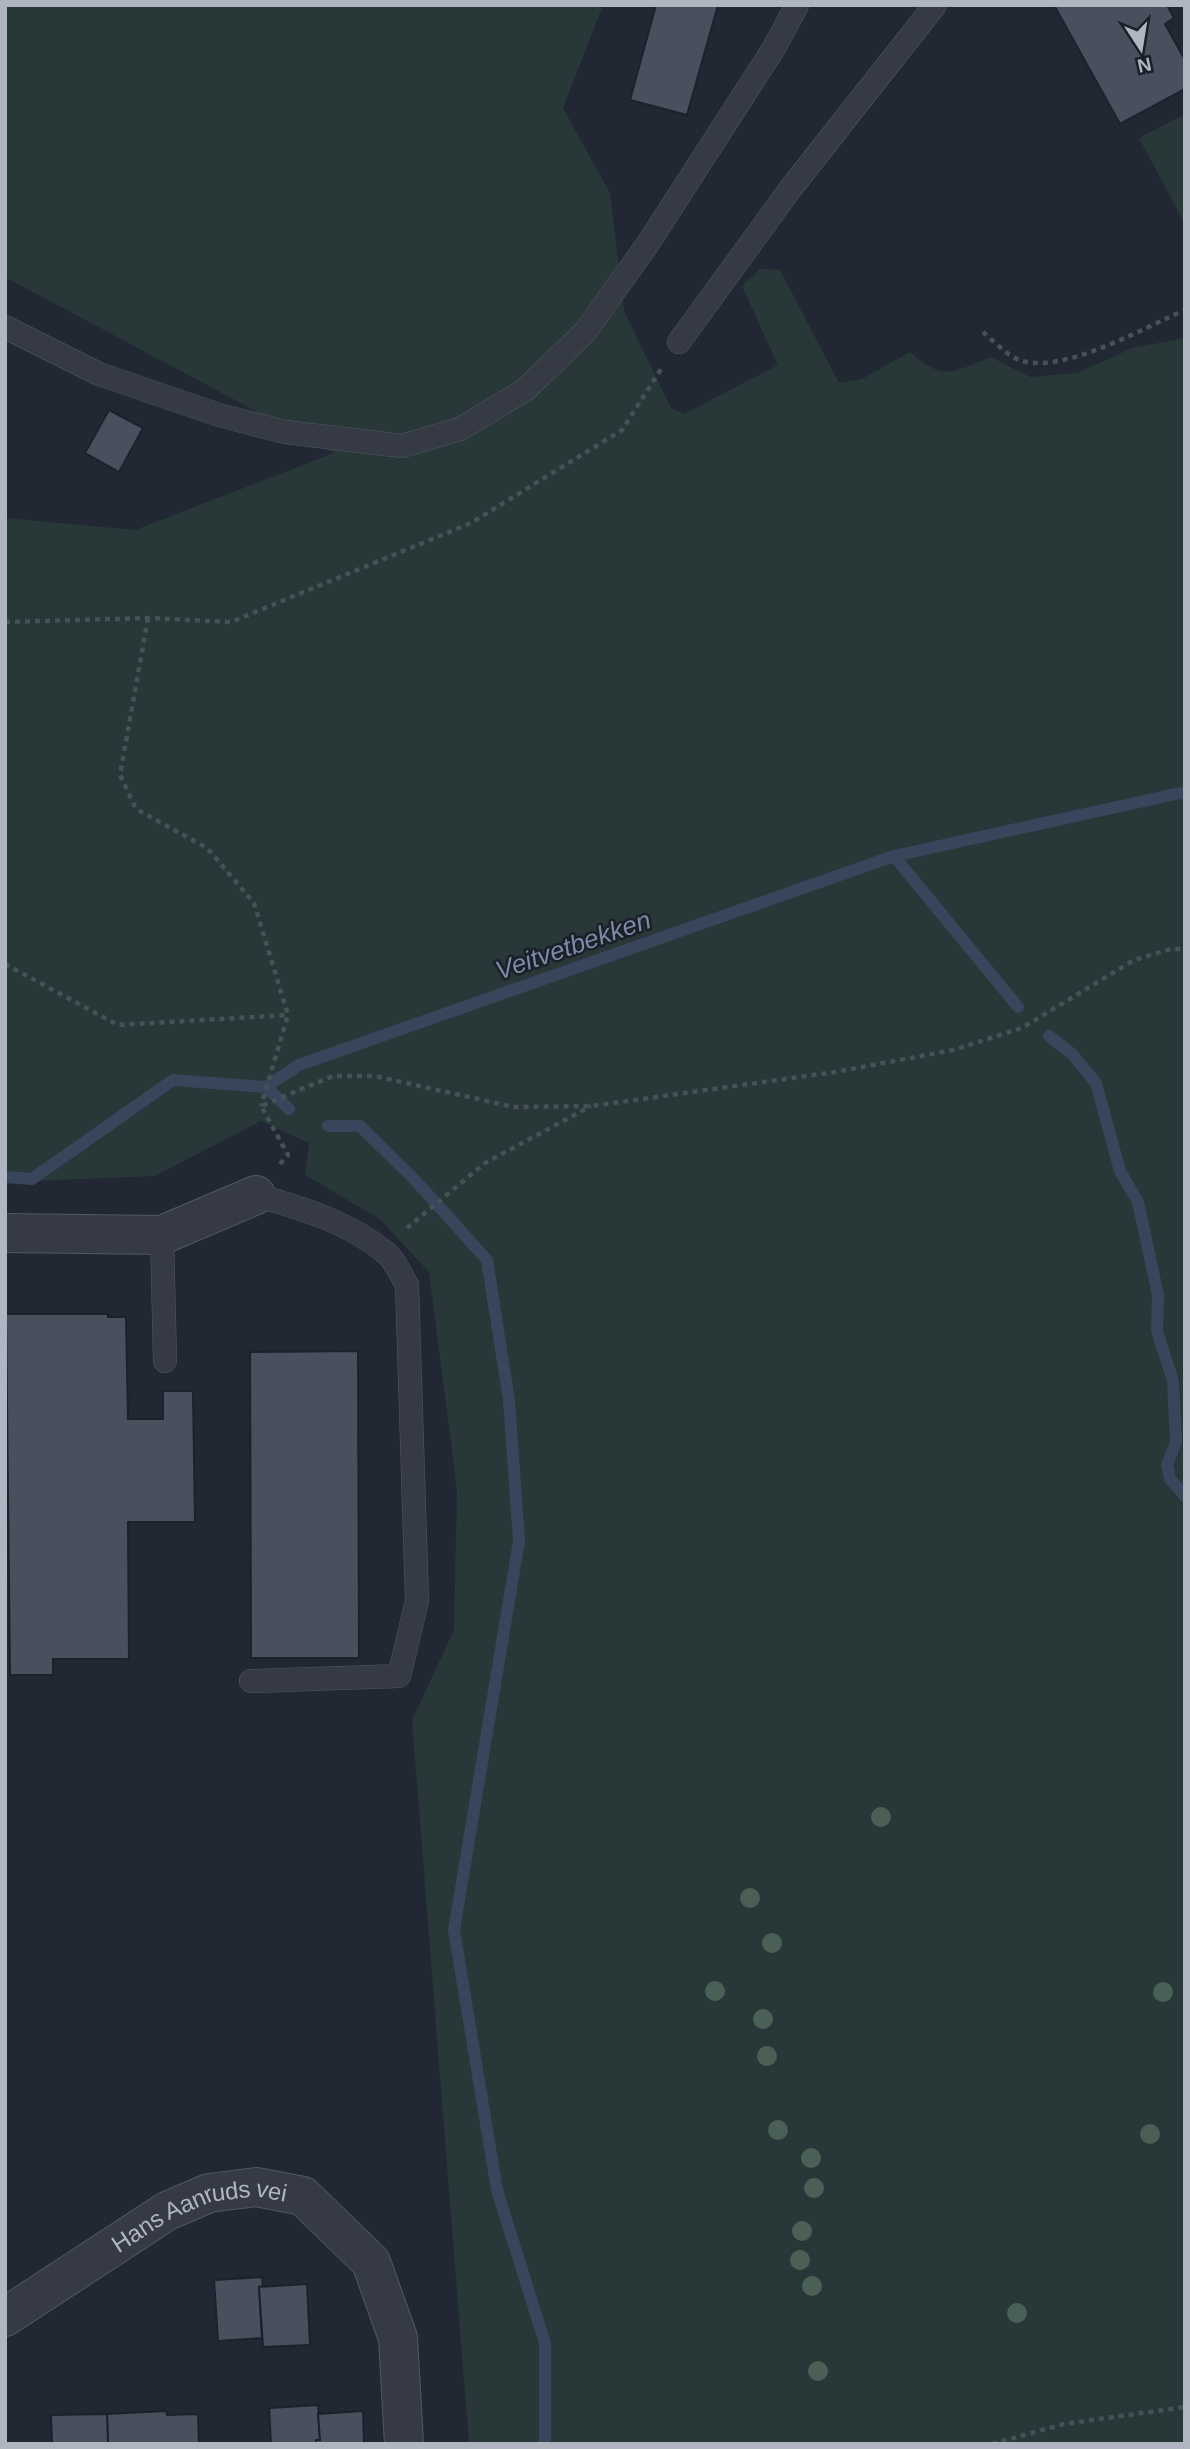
<svg xmlns="http://www.w3.org/2000/svg" width="1190" height="2449" font-family="Helvetica,sans-serif">
<style>
.green{fill:#283738}
.lines{fill:none;stroke-linecap:round;stroke-linejoin:round}
.stream{stroke:#39455b;stroke-width:12}
.building{fill:#484f5d;stroke:#1c212b;stroke-width:2}
.service-casing{stroke:#525862;stroke-width:24}
.minor-casing{stroke:#525862;stroke-width:40}
.path{stroke:#455356;stroke-width:4.5;stroke-dasharray:5 5;stroke-linecap:butt}
.service{stroke:#353a44;stroke-width:23}
.minor{stroke:#353a44;stroke-width:38}
.tree{fill:#4a6057}
.labels{text-anchor:middle;dominant-baseline:central;stroke-width:5;stroke-linejoin:round;paint-order:stroke}
.street-label{font-size:24px;fill:#afb5c1;stroke:#1a1f28}
.water-label{font-size:26px;font-style:italic;fill:#7b8aa6;stroke:#1a1f28}
</style>
<rect width="100%" height="100%" fill="#222833"/>
<!-- green -->
<g class="green">
<path d="M5,5H603L563,108L610,193L624,311L671,408L684,414L778,365L742,286L760,269L780,270L839,383L862,379L910,352C944,382 953,372 991,357L1030,377L1077,373L1132,348L1185,338V2444H469L412,1720L454,1630L457,1490L429,1272L380,1219L305,1175L309,1143L261,1121L155,1176L5,1182V518L135,530L334,453L5,277Z"/>
<polygon points="1185,114 1185,224 1139,138"/>
</g>
<g class="lines">
<!-- stream -->
<g class="stream">
<polyline points="894,856 1018,1007"/>
<polyline points="1049,1036 1072,1054 1096,1083 1120,1171 1138,1202 1158,1295 1157,1331 1173,1381 1176,1442 1167,1465 1170,1479 1185,1496"/>
<polyline points="266,1087 289,1109"/>
<polyline points="328,1126 360,1126 414,1179 487,1260 509,1400 519,1541 454,1930 497,2190 545,2343 545,2444"/>
<polyline points="5,1177 32,1179 173,1080 266,1087 299,1065 894,856 1185,792"/>
</g>
</g>
<!-- building -->
<g class="building">
<polygon points="656,5 718,5 687,115 630,100"/>
<polygon points="1054,5 1167,5 1174,18 1165,24 1185,60 1185,89 1120,124"/>
<polygon points="109,410 143,428 119,472 85,453"/>
<polygon points="6,1314 108,1314 108,1317 126,1317 128,1419 163,1419 163,1391 193,1391 195,1522 128,1522 129,1659 53,1659 53,1675 10,1675"/>
<polygon points="358,1351 359,1658 251,1658 250,1352"/>
<polygon points="262,2277 263,2286 259,2287 262,2338 218,2341 214,2280"/>
<polygon points="307,2284 310,2345 263,2347 259,2287"/>
<polygon points="318,2405 320,2440 316,2440 316,2444 271,2444 269,2408"/>
<polygon points="166,2411 167,2415 198,2414 199,2444 108,2444 107,2414"/>
<polygon points="363,2411 364,2444 316,2444 316,2440 320,2440 318,2414"/>
<polygon points="107,2414 108,2444 18,2444 52,2443 51,2415"/>
</g>
<g class="lines">
<!-- service casing -->
<g class="service-casing">
<g id="service">
<polyline points="5,327 99,374 219,415 285,432 402,446 460,429 525,390 585,332 649,242 774,48 797,5"/>
<polyline points="679,342 791,188 935,5"/>
<polyline points="162,1235 165,1361"/>
<path d="M251,1681L399,1676L417,1601L407,1285C401,1275 395,1260 386,1253C349,1222 301,1208 256,1195"/>
</g>
</g>
<!-- minor casing -->
<g class="minor-casing">
<g id="minor">
<polyline points="5,1233 162,1235 256,1195"/>
<path id="s1" d="M5,2317L167,2211L209,2193L256,2187L303,2196L371,2262L398,2338L404,2444"/>
</g>
</g>
<!-- path -->
<g class="path">
<path d="M983,332C994,341 1008,357 1022,361C1066,373 1143,328 1185,310"/>
<polyline points="148,618 120,775 136,809 207,848 254,903 288,1015 261,1106"/>
<polyline points="5,622 148,618 231,622 471,523 622,430 663,366"/>
<polyline points="5,964 118,1025 288,1015"/>
<polyline points="280,1164 288,1155 261,1106 333,1076 375,1076 514,1107 592,1106 835,1072 953,1050 1022,1028 1134,960 1171,949 1185,949"/>
<polyline points="407,1228 485,1163 591,1106"/>
<polyline points="992,2444 1064,2424 1185,2407"/>
</g>
<!-- service -->
<use href="#service" class="service"/>
<!-- minor -->
<use href="#minor" class="minor"/>
</g>
<!-- trees -->
<g class="tree">
<circle cx="881" cy="1817" r="10"/>
<circle cx="750" cy="1898" r="10"/>
<circle cx="772" cy="1943" r="10"/>
<circle cx="715" cy="1991" r="10"/>
<circle cx="1163" cy="1992" r="10"/>
<circle cx="763" cy="2019" r="10"/>
<circle cx="767" cy="2056" r="10"/>
<circle cx="778" cy="2130" r="10"/>
<circle cx="1150" cy="2134" r="10"/>
<circle cx="811" cy="2158" r="10"/>
<circle cx="814" cy="2188" r="10"/>
<circle cx="802" cy="2231" r="10"/>
<circle cx="800" cy="2260" r="10"/>
<circle cx="812" cy="2286" r="10"/>
<circle cx="1017" cy="2313" r="10"/>
<circle cx="818" cy="2371" r="10"/>
</g>
<g class="labels">
<!-- street labels -->
<g class="street-label">
<text stroke="none"><textPath href="#s1" startOffset="224">Hans Aanruds vei</textPath></text>
</g>
<!-- water labels -->
<g class="water-label">
<text transform="translate(573 945) rotate(-19)">Veitvetbekken</text>
</g>
</g>
<!-- border -->
<rect width="1190" height="2449" fill="none" stroke="#afb5c1" stroke-width="14"/>
<!-- north arrow -->
<g transform="translate(1141 49) rotate(168)" stroke="#1a1f28" stroke-width="5" paint-order="stroke">
<path d="M0-5L12 26L0 18L-12 26Z" fill="#afb5c1"/>
<text y="-10" font-size="19" font-weight="bold" text-anchor="middle" fill="#afb5c1">N</text>
</g>
</svg>
